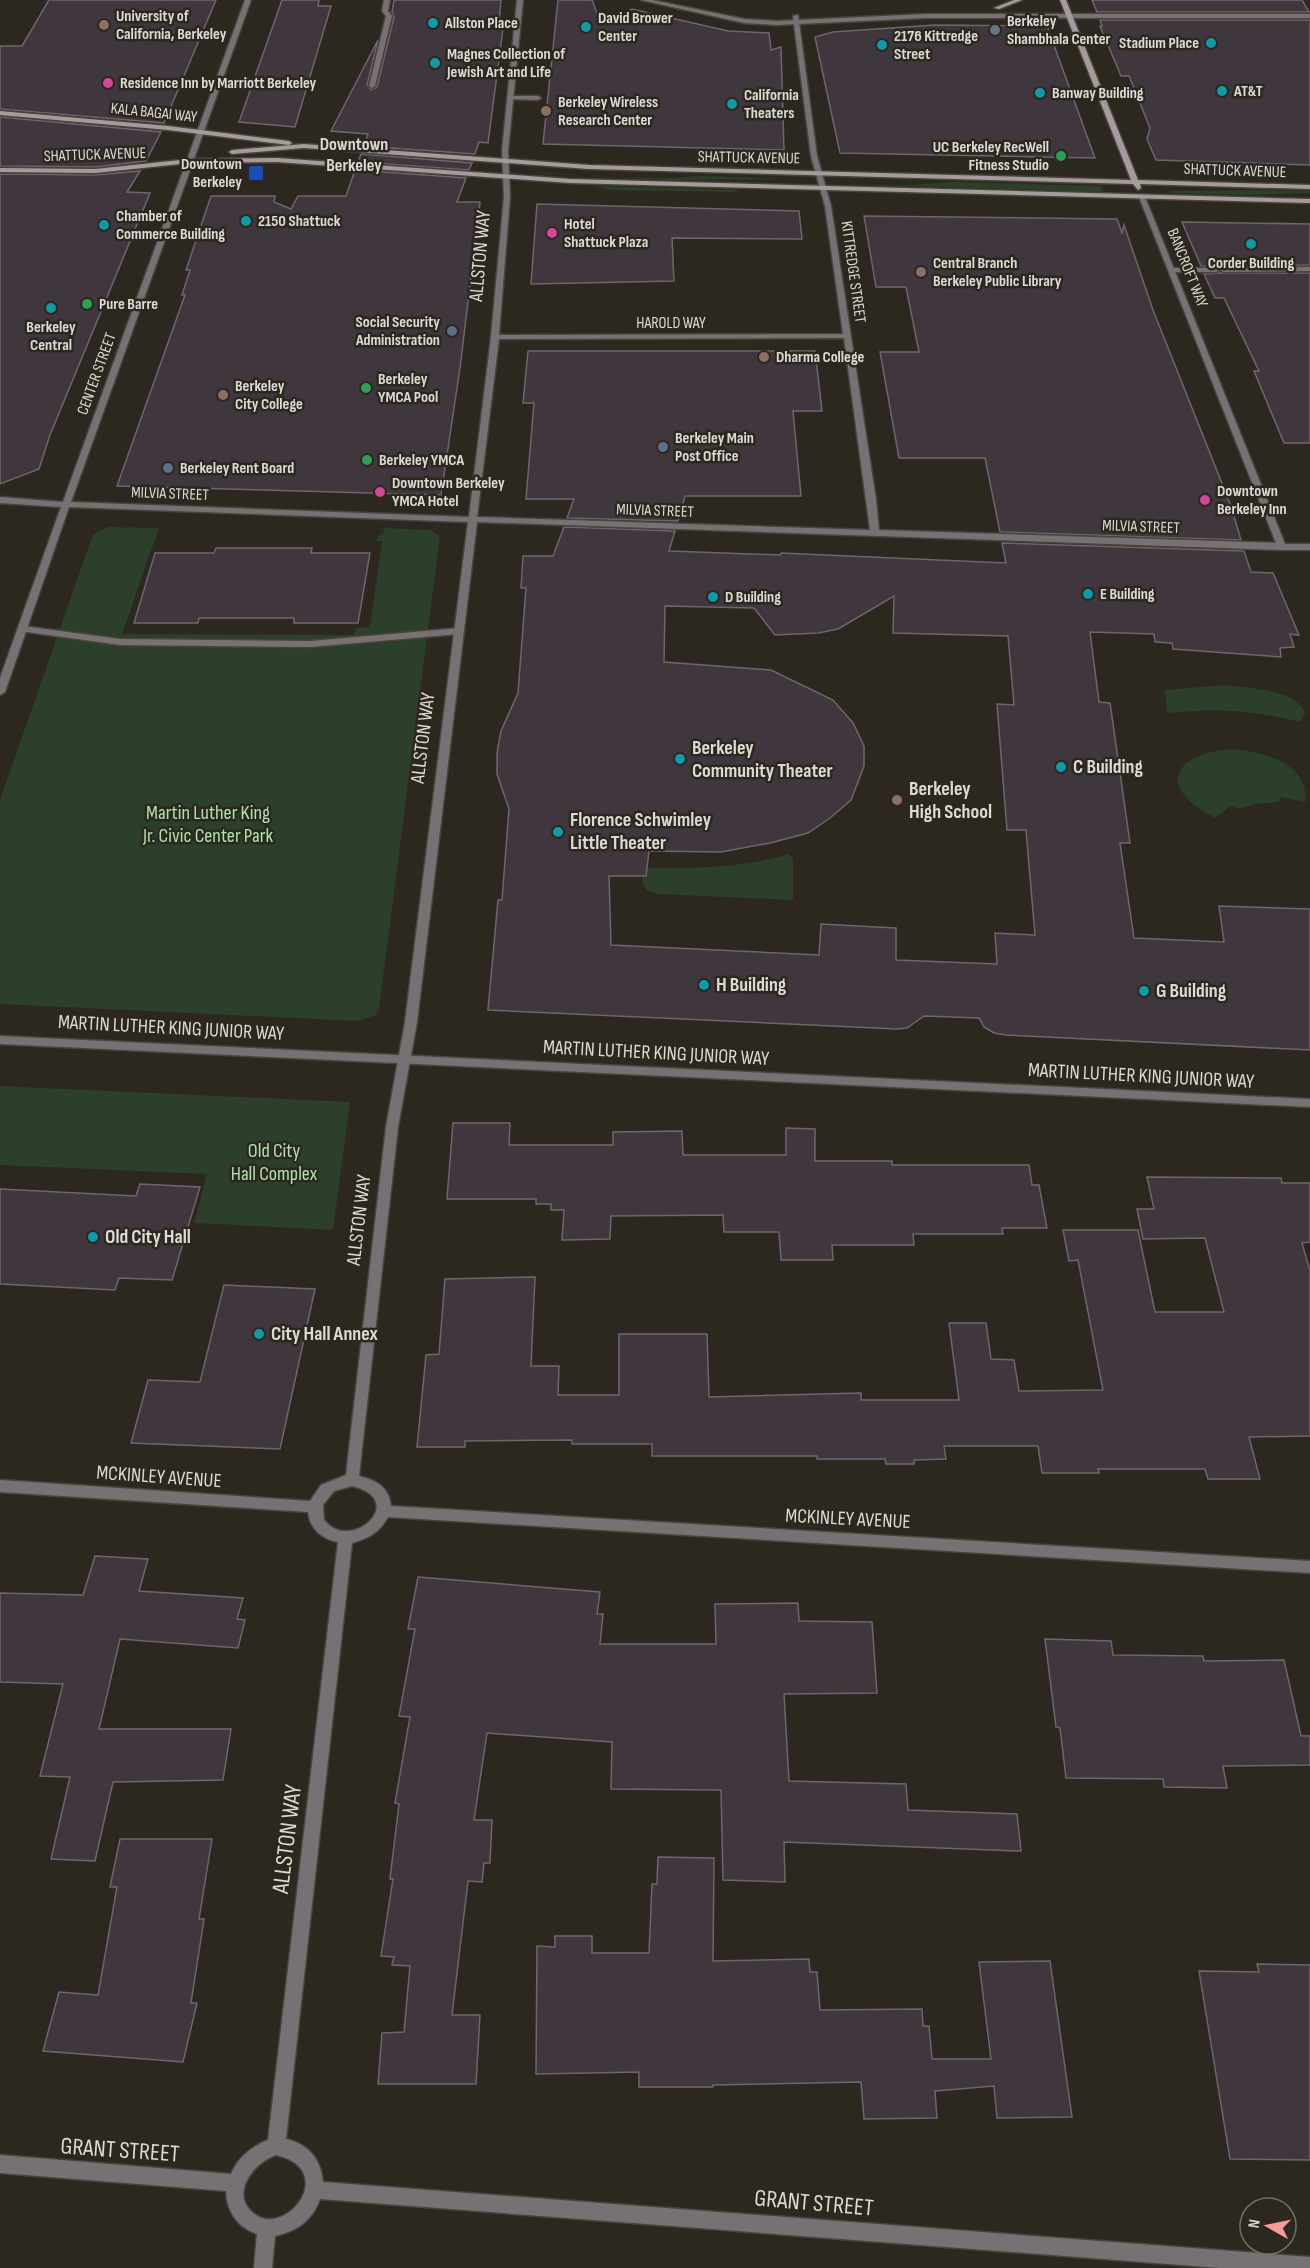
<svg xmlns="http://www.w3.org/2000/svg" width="1310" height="2268" font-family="'Sofia Sans Condensed',sans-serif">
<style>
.green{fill:#2c3f2a}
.building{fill:#40363d;stroke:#70656c;stroke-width:1.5;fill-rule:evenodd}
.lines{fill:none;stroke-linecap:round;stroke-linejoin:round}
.service-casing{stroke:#48443c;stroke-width:3}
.minor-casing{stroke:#48443c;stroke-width:3}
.tertiary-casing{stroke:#48443c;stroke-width:3}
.secondary-casing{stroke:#48443c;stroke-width:3}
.service{fill:#787173;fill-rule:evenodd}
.minor{fill:#787173;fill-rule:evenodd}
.tertiary{fill:#787173;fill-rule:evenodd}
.secondary{fill:#a59b9d;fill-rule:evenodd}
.culture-dot{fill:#0f9aa8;stroke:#2c281f;stroke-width:2}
.education-dot{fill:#8d6e63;stroke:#2c281f;stroke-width:2}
.worship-dot{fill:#6b7280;stroke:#2c281f;stroke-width:2}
.hotel-dot{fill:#d1479c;stroke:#2c281f;stroke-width:2}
.leisure-dot{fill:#2e9e5b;stroke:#2c281f;stroke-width:2}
.transit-dot{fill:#1a4fb4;stroke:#2c281f;stroke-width:2}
.service-dot{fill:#5c6f8a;stroke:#2c281f;stroke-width:2}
.labels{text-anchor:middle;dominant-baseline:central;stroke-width:5;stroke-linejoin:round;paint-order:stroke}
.far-poi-label{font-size:16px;font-weight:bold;fill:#dddad4;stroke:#2c281f;text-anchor:start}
.far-street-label{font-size:16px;fill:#dddad4;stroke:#2c281f}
.far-neighbourhood-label{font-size:18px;font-weight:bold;fill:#dddad4;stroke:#2c281f}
.street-label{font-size:20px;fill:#dddad4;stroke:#2c281f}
.poi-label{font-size:20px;font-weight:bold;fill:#dddad4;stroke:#2c281f;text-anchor:start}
.park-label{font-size:20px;fill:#aee3a9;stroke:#2c281f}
.near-street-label{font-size:24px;fill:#dddad4;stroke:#2c281f}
</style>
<rect width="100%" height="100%" fill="#2c281f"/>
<!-- green -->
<g class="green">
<polygon points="536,172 603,177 668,178 704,176 791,179 668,180 534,173"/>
<polygon points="953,182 1101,186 1103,192 852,184 911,185"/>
<polygon points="594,186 734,190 741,192 610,190"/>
<polygon points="1275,190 1310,191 1310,193 1247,195 1170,193 1170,191"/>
<polygon points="109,527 159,528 122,634 354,635 356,628 370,627 382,541 376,541 380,534 383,534 384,528 430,530 440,536 379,1009 376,1015 357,1021 0,1004 0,800 93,534"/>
<path d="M1226,685C1248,688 1298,690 1305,713L1300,722C1255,710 1213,708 1167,713L1165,690Z"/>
<path d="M1233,749C1263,752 1310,763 1305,802L1280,797L1279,802L1256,804L1239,809L1231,805L1216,818C1156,789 1171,753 1233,749Z"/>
<path d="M788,854L793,859V900L658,894L647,890L642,883L643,868C693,868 740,869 788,854Z"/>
<polygon points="0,1086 350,1102 333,1230 194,1223 207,1174 0,1165"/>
</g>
<!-- building -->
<g class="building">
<polygon points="49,0 216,0 164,123 0,109 0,46 22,46"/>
<polygon points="282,0 319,0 318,6 331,6 295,127 239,122"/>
<polygon points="394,0 501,0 499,23 504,21 488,143 479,142 475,154 364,146 368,134 331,131 378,40 367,85 371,90 377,87 394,17 392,12"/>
<polygon points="558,0 592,0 601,24 632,9 728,31 769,33 771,50 781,47 784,150 543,144"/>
<polygon points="1092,0 1302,0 1309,12 1097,12"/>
<polygon points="1100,20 1310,20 1310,165 1156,160 1147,139 1150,128 1129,76 1121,76 1100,26 1102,26"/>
<polygon points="934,25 1047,26 1095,158 840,153 815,37 833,32"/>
<polygon points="0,117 161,132 146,161 95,167 0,166"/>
<polygon points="361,154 472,163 469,170 358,162"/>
<polygon points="355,170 466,178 457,202 480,202 460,368 441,495 117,486 185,295 182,295 190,270 186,270 211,196 275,196 274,202 291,209 298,196 346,196"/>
<polygon points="140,171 127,192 150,193 50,435 39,469 0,484 0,174 95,175"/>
<polygon points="537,204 799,211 802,239 672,238 674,281 531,284"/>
<polygon points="864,216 1117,219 1122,233 1124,225 1153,310 1231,506 1241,540 1000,532 985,458 899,458 880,352 919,352 906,287 876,287"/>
<polygon points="1182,222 1310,224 1310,265 1220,267 1201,266"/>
<polygon points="1220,273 1310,273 1310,443 1284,443 1254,371 1259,371 1224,298 1215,298 1204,274"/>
<polygon points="528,351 815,351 822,411 793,411 801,496 685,496 678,521 567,518 574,499 526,499 534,403 523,403"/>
<path d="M564,527L675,531L669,551L780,555L781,553L1006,563L1002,543L1244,551L1251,572L1273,573L1299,635L1290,634L1294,647L1280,648L1281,657L1173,649L1172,643L1155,642L1154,634L1090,632L1099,702L1110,703L1130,843H1120L1134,938L1224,942L1219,906L1310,909V1050L1006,1035L994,1033L984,1027L979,1018L924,1016L907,1028L897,1029L488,1010L498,900H502L509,809L497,774V753L501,731L518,693L526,588H521L523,556H553ZM894,596L893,633L1008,636L1014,705L997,704L1007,830H1026L1035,935L995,933L997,964L896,960V928L821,924L819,955L611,945L609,876H646L649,851L721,852L770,843L808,833L830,818L851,800L864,766V746L853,723L833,700L771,670L664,662L665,606L754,608L775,635L818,633L838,629Z"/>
<polygon points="216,548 312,548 311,553 370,553 358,623 294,623 294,618 199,618 198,623 134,623 155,553 214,553"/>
<polygon points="453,1123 510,1123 509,1145 613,1145 613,1132 682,1131 683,1155 786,1155 786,1128 815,1129 815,1161 892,1161 892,1165 1029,1165 1032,1185 1039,1185 1047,1228 1002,1228 1003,1234 913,1234 914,1245 832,1245 833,1260 781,1260 779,1232 724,1232 723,1215 611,1216 610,1239 562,1240 564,1210 551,1210 551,1204 536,1204 536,1199 447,1199"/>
<polygon points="1147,1177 1281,1178 1282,1183 1310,1183 1310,1242 1302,1243 1310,1271 1310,1436 1249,1437 1260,1479 1208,1479 1205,1469 1098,1469 1099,1473 1042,1473 1038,1446 944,1446 946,1459 914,1460 914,1464 886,1464 885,1459 817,1459 817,1456 652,1456 652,1444 572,1444 572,1440 465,1441 465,1447 417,1447 426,1355 439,1354 445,1279 535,1277 531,1366 559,1366 558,1395 619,1395 619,1334 707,1334 709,1397 861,1393 861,1400 959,1400 949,1323 986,1323 991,1359 1014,1360 1019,1391 1103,1390 1078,1260 1069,1261 1063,1230 1138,1230 1155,1312 1224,1312 1205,1238 1143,1239 1137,1209 1154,1209"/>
<polygon points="140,1184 200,1187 172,1280 119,1278 115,1290 0,1284 0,1189 136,1196"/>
<polygon points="224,1285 315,1289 280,1449 131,1443 148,1380 200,1382"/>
<polygon points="95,1556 148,1559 139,1591 243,1598 237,1619 245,1620 238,1648 120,1639 99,1729 231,1729 223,1780 113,1782 95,1861 51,1859 70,1777 40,1776 63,1684 0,1682 0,1593 83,1595"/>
<polygon points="418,1577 600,1592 597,1614 603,1614 600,1644 716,1644 715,1604 798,1603 799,1621 872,1622 877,1693 784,1694 789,1781 906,1784 908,1810 1017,1814 1021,1851 784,1842 785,1882 723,1880 721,1790 611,1789 612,1742 487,1733 474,1820 492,1820 490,1863 484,1863 482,1882 468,1881 452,2015 480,2015 476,2084 378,2084 382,2033 404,2032 410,1966 392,1965 394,1957 381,1956 393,1879 390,1879 399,1804 395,1803 410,1717 399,1716 415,1629 408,1629"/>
<polygon points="1045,1639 1111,1641 1113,1655 1203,1656 1204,1661 1284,1660 1301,1736 1310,1736 1310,1765 1223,1766 1227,1788 1164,1787 1163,1779 1066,1778 1060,1728 1056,1727"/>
<polygon points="120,1839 212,1839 199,1919 204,1919 191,2003 197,2003 183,2062 43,2051 59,1992 98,1995 117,1887 110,1887"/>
<polygon points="658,1857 714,1858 713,1961 809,1959 810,1972 817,1972 820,2010 922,2009 923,2026 929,2026 932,2059 991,2059 979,1962 1050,1961 1072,2117 997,2118 994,2086 935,2091 937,2118 864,2119 861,2082 713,2085 713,2087 639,2087 639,2072 536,2074 537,1946 555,1947 555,1936 592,1936 592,1953 649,1953 652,1884 657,1884"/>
<polygon points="1257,1964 1310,1965 1310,2160 1230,2159 1199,1971 1259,1972"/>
</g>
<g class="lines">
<!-- service casing -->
<g class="service-casing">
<g id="service">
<polygon points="384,0 390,0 388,11 392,16 375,86 372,88 369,86 386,16 382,11"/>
<polygon points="511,96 538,96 541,98 538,100 509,99 509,97"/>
<polygon points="1310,267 1310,271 1224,272 1220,270 1224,268"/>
<polygon points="1169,268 1216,268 1220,270 1216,272 1172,272 1168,270"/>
<polygon points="23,626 120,639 311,641 459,628 464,631 459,634 311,647 120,645 20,631 18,629"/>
</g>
</g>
<!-- minor casing -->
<g class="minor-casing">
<path id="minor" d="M245,0H251L71,502L469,517L491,337L504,197L502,151L517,0H523L508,151L510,197L499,335L843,334L825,206L811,156L793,16L798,15L817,156L831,206L876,500L879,530L1276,543L1139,197L1142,195L1145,197L1285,544H1310V550H1282L477,522L417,1022L398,1127L359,1476C376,1480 389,1487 391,1506L1310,1561V1573L388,1517C379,1533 369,1538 352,1543L286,2139C308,2144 321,2159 323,2182L1310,2257V2268H1220L320,2199C312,2221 297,2231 275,2236L272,2268H254L257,2234C238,2227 227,2213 226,2191L0,2173V2155L231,2174C238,2157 251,2147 268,2140L338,1542C322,1539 310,1529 308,1512L0,1492V1480L310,1501L321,1485L346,1475L386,1127L405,1022L468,522L69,507L5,692L0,695V678L61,507L0,503V497L63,502ZM844,338L870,530L477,517L499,339ZM352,1486C410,1500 351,1554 324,1520L323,1505L334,1491ZM276,2155C341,2170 284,2242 252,2212C230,2192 255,2162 276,2155Z"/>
</g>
<!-- tertiary casing -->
<g class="tertiary-casing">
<g id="tertiary">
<polygon points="641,0 652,0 744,19 777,21 926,14 1310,14 1310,18 926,18 777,25 744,23"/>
<polygon points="0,1036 1310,1099 1310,1107 0,1044"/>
</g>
</g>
<!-- secondary casing -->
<g class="secondary-casing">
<g id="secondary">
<polygon points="1014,0 1022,0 999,9 994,8"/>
<polygon points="1060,0 1066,0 1138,180 1310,185 1310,189 1140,184 1141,188 1138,190 1133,184 589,169 304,148 232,154 229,152 232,150 304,144 589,165 1131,180"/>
<polygon points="0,111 168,126 289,141 292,143 289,145 168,130 0,115"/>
<polygon points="277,158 570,179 1310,199 1310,203 570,183 277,162 190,163 95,173 0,172 0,168 95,169 190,159"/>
</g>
</g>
<!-- service -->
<use href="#service" class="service"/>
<!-- minor -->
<use href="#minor" class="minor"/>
<!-- tertiary -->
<use href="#tertiary" class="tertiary"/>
<!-- secondary -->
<use href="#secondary" class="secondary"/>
</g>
<!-- markers -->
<g class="culture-dot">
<circle cx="433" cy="23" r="6"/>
<circle cx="586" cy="27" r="6"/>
<circle cx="1211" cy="43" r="6"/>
<circle cx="882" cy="45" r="6"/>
<circle cx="435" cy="63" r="6"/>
<circle cx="1222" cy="91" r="6"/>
<circle cx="1040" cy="93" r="6"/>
<circle cx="732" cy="104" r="6"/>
<circle cx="246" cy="221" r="6"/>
<circle cx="104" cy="225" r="6"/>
<circle cx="1251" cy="244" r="6"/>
<circle cx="51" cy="308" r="6"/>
<circle cx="1088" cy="594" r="6"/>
<circle cx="713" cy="597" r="6"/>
<circle cx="680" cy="759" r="6"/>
<circle cx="1061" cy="767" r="6"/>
<circle cx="558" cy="832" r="6"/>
<circle cx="704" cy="985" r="6"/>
<circle cx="1144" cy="991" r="6"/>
<circle cx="93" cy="1237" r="6"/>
<circle cx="259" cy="1334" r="6"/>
</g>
<g class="education-dot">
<circle cx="104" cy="25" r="6"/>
<circle cx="546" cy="111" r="6"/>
<circle cx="921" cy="272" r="6"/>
<circle cx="764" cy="357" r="6"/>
<circle cx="223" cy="395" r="6"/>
<circle cx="897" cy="800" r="6"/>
</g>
<circle class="worship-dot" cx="995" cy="30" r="6"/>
<g class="hotel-dot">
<circle cx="108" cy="83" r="6"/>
<circle cx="552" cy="233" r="6"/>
<circle cx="380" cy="492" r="6"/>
<circle cx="1205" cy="500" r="6"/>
</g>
<g class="leisure-dot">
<circle cx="1061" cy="156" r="6"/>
<circle cx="87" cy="304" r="6"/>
<circle cx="366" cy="388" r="6"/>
<circle cx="367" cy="460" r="6"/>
</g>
<rect class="transit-dot" x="248" y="165" width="16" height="16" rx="3"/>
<g class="service-dot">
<circle cx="452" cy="331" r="6"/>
<circle cx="663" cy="447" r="6"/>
<circle cx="168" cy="468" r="6"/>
</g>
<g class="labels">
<!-- far-poi labels -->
<g class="far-poi-label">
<text x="116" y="16">University of<tspan x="116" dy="18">California, Berkeley</tspan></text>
<text x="598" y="18">David Brower<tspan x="598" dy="18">Center</tspan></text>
<text x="1007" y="21">Berkeley<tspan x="1007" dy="18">Shambhala Center</tspan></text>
<text x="445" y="23">Allston Place</text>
<text x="894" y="36">2176 Kittredge<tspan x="894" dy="18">Street</tspan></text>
<text x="1199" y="43" text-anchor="end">Stadium Place</text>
<text x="447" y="54">Magnes Collection of<tspan x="447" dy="18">Jewish Art and Life</tspan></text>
<text x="120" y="83">Residence Inn by Marriott Berkeley</text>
<text x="1234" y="91">AT&amp;T</text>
<text x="1052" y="93">Banway Building</text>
<text x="744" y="95">California<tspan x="744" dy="18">Theaters</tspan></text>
<text x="558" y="102">Berkeley Wireless<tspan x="558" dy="18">Research Center</tspan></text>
<text x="1049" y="147" text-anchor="end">UC Berkeley RecWell<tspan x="1049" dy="18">Fitness Studio</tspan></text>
<text x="242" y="164" text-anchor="end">Downtown<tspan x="242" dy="18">Berkeley</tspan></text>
<text x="116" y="216">Chamber of<tspan x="116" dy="18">Commerce Building</tspan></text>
<text x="258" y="221">2150 Shattuck</text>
<text x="564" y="224">Hotel<tspan x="564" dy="18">Shattuck Plaza</tspan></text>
<text x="933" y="263">Central Branch<tspan x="933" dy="18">Berkeley Public Library</tspan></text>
<text x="1251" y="263" text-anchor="middle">Corder Building</text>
<text x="99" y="304">Pure Barre</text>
<text x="440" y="322" text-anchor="end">Social Security<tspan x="440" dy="18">Administration</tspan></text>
<text x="51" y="327" text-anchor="middle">Berkeley<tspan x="51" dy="18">Central</tspan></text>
<text x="776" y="357">Dharma College</text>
<text x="378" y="379">Berkeley<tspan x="378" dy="18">YMCA Pool</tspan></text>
<text x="235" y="386">Berkeley<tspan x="235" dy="18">City College</tspan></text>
<text x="675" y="438">Berkeley Main<tspan x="675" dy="18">Post Office</tspan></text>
<text x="379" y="460">Berkeley YMCA</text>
<text x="180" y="468">Berkeley Rent Board</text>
<text x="392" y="483">Downtown Berkeley<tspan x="392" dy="18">YMCA Hotel</tspan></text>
<text x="1217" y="491">Downtown<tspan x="1217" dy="18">Berkeley Inn</tspan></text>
<text x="1100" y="594">E Building</text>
<text x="725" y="597">D Building</text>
</g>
<!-- far-street labels -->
<g class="far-street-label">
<text transform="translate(154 113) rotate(6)">KALA BAGAI WAY</text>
<text transform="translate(95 155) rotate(-2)">SHATTUCK AVENUE</text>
<text transform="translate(749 158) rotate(1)">SHATTUCK AVENUE</text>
<text transform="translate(1235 171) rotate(2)">SHATTUCK AVENUE</text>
<text transform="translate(1187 268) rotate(68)">BANCROFT WAY</text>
<text transform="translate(853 272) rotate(82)">KITTREDGE STREET</text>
<text x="671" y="323">HAROLD WAY</text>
<text transform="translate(97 374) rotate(-70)">CENTER STREET</text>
<text transform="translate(170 494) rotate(2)">MILVIA STREET</text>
<text transform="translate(655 511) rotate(2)">MILVIA STREET</text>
<text transform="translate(1141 527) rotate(2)">MILVIA STREET</text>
</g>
<!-- far-neighbourhood labels -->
<g class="far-neighbourhood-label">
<text x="354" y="144">Downtown<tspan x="354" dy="21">Berkeley</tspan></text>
</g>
<!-- street labels -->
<g class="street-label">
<text transform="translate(480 256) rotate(-85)">ALLSTON WAY</text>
<text transform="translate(423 738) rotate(-83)">ALLSTON WAY</text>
<text transform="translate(171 1028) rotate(3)">MARTIN LUTHER KING JUNIOR WAY</text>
<text transform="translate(656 1053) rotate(3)">MARTIN LUTHER KING JUNIOR WAY</text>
<text transform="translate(1141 1076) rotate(3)">MARTIN LUTHER KING JUNIOR WAY</text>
<text transform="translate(359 1220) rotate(-83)">ALLSTON WAY</text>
<text transform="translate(159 1477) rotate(4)">MCKINLEY AVENUE</text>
<text transform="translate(848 1519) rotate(3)">MCKINLEY AVENUE</text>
</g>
<!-- poi labels -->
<g class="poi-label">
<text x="692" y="748">Berkeley<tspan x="692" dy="23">Community Theater</tspan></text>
<text x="1073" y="767">C Building</text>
<text x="909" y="789">Berkeley<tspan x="909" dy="23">High School</tspan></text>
<text x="570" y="820">Florence Schwimley<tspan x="570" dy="23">Little Theater</tspan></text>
<text x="716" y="985">H Building</text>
<text x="1156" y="991">G Building</text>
<text x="105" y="1237">Old City Hall</text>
<text x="271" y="1334">City Hall Annex</text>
</g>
<!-- park labels -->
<g class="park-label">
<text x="208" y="813">Martin Luther King<tspan x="208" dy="23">Jr. Civic Center Park</tspan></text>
<text x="274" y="1151">Old City<tspan x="274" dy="23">Hall Complex</tspan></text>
</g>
<!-- near-street labels -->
<g class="near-street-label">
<text transform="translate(287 1839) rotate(-83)">ALLSTON WAY</text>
<text transform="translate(120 2150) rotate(4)">GRANT STREET</text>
<text transform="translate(814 2203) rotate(5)">GRANT STREET</text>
</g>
</g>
<!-- north arrow -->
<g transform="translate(1268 2226) rotate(279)"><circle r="28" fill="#2c281f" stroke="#736f67" stroke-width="1.5"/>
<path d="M0-4.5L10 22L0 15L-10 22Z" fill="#f59b99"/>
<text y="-9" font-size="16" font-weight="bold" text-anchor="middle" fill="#dddad4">N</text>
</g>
</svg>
